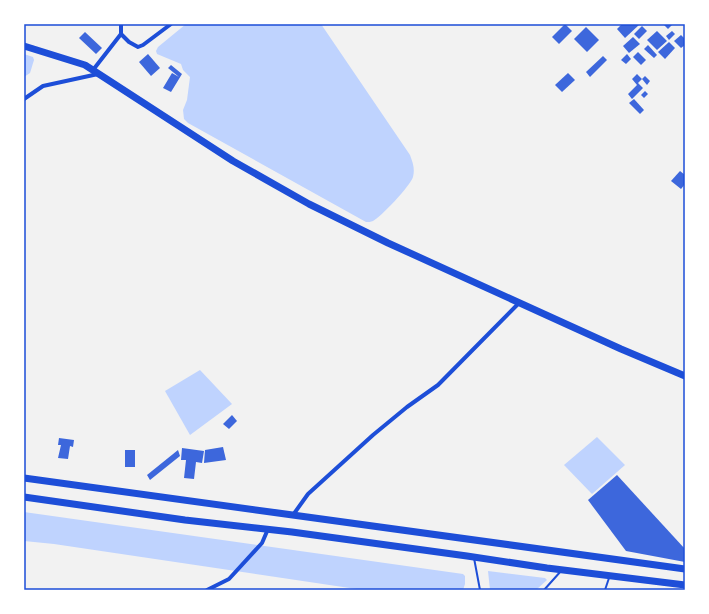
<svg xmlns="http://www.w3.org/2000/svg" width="709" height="614" font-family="'Titillium Web',sans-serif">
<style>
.water{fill:#bfd3fe}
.building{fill:#3d67dc}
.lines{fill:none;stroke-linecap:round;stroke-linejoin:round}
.service{stroke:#1d4ed8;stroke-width:2}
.minor{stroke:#1d4ed8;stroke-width:4}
.trunk{stroke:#1d4ed8;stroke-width:7}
.neatline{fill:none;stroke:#1d4ed8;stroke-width:1.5}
</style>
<rect width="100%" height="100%" fill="#f2f2f2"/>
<!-- water -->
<g class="water">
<path d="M186,24H321L410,155C413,163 415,169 413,177C411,185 380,218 373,221C371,222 368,222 366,222L188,123L184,119L183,110L187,100L190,77L183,70L181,64L157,54L156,51L158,47Z"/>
<polygon points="24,54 33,57 34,60 30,73 24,77"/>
<polygon points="200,370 232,404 190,435 165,391"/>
<polygon points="597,437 625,465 592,494 564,465"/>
<polygon points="24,512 463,574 465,576 465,584 463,590 363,590 54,544 24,541"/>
<polygon points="488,571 545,578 547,580 536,590 490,590"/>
</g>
<!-- building -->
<g class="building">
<polygon points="565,24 572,31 559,44 552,37"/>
<polygon points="622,24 640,24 625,38 617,29"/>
<polygon points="663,24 673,24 668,29"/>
<polygon points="642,26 647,31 639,39 634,34"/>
<polygon points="586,27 599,40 587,52 574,39"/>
<polygon points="657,31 667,41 657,50 647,40"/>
<polygon points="672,31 675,34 669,40 666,36"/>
<polygon points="85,32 102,48 96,54 79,38"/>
<polygon points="681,35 685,39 685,45 681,48 674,41"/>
<polygon points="633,37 640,44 629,53 623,46"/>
<polygon points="669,42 675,48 665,59 658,52"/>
<polygon points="648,45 657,55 654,58 644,49"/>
<polygon points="638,52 646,60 641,65 633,57"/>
<polygon points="148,54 160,68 151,76 139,62"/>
<polygon points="627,54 631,59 626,64 621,60"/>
<polygon points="603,56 607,60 590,77 586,72"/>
<polygon points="171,65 182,74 171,92 163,88 172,73 179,77 168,68"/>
<polygon points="568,73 575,80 562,92 555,85"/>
<polygon points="637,74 642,79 638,83 643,88 632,99 628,94 637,85 632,79"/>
<polygon points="645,76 650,81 647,85 642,79"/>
<polygon points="645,91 648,94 644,98 641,95"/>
<polygon points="634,99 644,110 640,114 629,103"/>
<polygon points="680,171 685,175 685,184 681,189 671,181"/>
<polygon points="232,415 237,421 229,429 223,424"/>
<polygon points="59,438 74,440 73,447 70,446 68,459 58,458 61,445 58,445"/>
<polygon points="223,447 226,460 204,463 205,450"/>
<polygon points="182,448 204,451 202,463 196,462 194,479 184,478 186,460 181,460"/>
<rect x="125" y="450" width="10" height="17"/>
<polygon points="178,450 180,456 150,480 147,475"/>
<polygon points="617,475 685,549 685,562 626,551 588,500"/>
</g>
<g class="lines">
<!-- service -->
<g class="service">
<polyline points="474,558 480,590"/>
<polyline points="544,590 561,571"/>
<polyline points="605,590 609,578"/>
</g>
<!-- minor -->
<g class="minor">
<polyline points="121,34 129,42 138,47 143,45 171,24"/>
<polyline points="93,70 121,34 121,24"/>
<polyline points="24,99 43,86 98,74"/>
<polyline points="293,515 308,494 373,435 407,407 438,385 519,303"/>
<polyline points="207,590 229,579 262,543 268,529"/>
</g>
<!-- trunk -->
<g class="trunk">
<polyline points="24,46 85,65 233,161 309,204 388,243 621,349 685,376"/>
<polyline points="24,478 685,569"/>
<polyline points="24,497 185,520 292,532 467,556 547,568 685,585"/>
</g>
</g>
<!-- border -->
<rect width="709" height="614" fill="none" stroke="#ffffff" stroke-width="50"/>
<rect x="25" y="25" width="659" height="564" class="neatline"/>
</svg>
